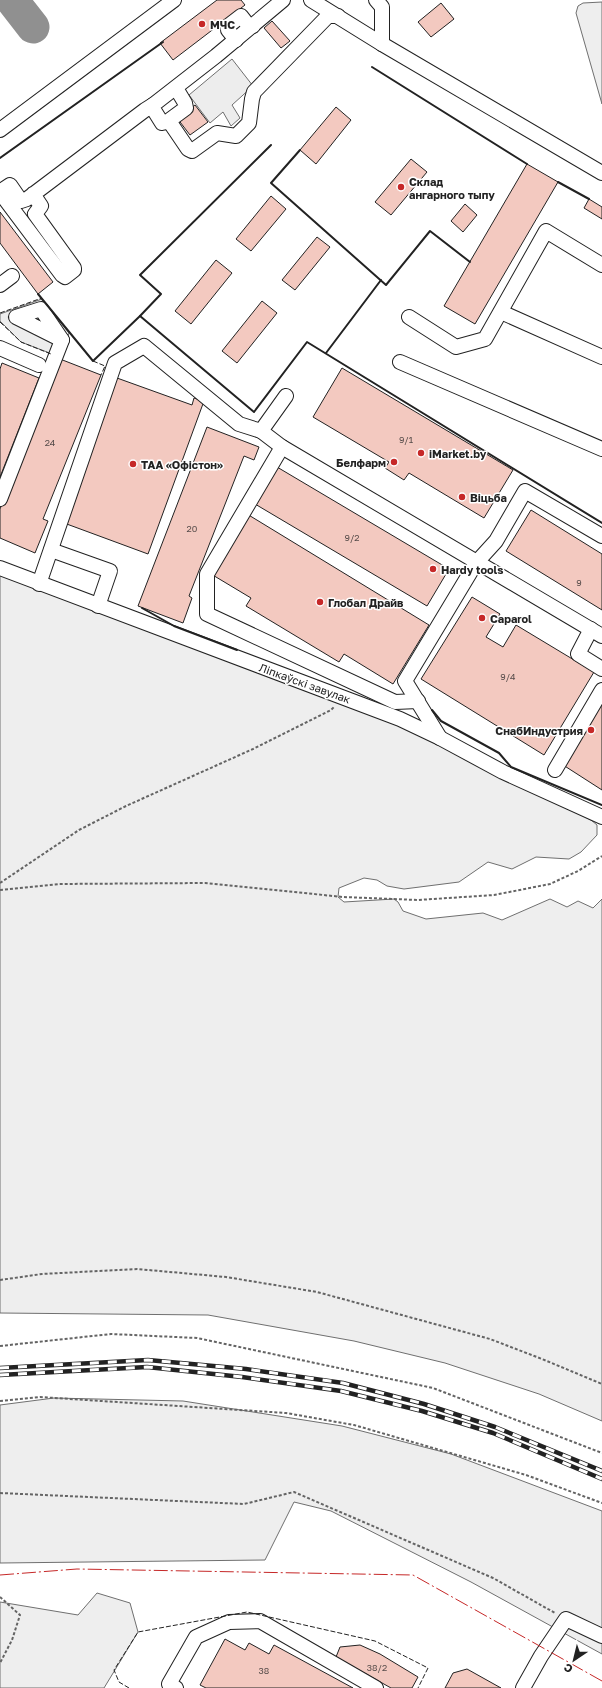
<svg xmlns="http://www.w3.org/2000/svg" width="602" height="1688" font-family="'Golos Text',sans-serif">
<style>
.green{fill:#eee;stroke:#6f6f6f}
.parking{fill:#ededed;stroke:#6f6f6f}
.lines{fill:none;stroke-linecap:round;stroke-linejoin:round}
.taxiway{stroke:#909090;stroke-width:33}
.building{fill:#f3c9c0;stroke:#222}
.minor-casing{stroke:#222;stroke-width:16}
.path{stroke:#646464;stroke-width:2;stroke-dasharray:3 2;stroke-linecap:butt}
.minor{stroke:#fff;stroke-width:14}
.rail-casing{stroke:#222;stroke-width:4.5}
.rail{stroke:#fff;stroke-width:3;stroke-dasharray:9;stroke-linecap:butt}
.fence{stroke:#222;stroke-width:1;stroke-dasharray:5 2;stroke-linecap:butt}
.wall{stroke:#222;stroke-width:2}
.power{stroke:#c62828;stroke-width:1;stroke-dasharray:14 3 2 3;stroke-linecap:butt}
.poi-dot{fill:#c62828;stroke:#fff;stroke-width:1.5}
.labels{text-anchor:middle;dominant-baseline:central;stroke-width:3;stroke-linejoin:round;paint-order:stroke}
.number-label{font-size:9px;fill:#564c4a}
.poi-label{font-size:11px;font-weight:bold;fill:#222;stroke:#fff;text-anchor:start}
.street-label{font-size:11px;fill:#222;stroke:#fff}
</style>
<rect width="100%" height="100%" fill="#fff"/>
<!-- green -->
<g class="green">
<polygon points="602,2 602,104 576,13 578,6 583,3"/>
<polygon points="0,572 422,733 591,820 597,825 597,835 581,852 569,859 536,857 512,869 488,862 459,882 404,889 387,886 377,880 364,878 339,888 338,897 344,902 394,899 398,902 403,911 426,919 483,913 502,920 550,899 567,907 578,901 593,908 602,899 602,1421 539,1394 445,1363 354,1341 208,1315 0,1313"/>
<polygon points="54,1398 183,1401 342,1426 451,1454 602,1511 602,1654 471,1582 331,1511 294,1502 265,1560 0,1563 0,1405"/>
<polygon points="97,1593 130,1603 138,1632 104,1688 0,1688 0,1602 78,1615"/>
</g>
<!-- parking -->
<g class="parking">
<polygon points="232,59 253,86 232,105 240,118 231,126 223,112 210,123 189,95"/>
<polygon points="42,299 69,333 60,357 21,342 0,321 0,314"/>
</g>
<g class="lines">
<!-- taxiway -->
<polyline class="taxiway" points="12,0 33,27"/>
</g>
<!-- building -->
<g class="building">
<polygon points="217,0 241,0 245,5 173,60 160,43"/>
<polygon points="441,3 454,19 431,37 418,22"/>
<polygon points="272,21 290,41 281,48 264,28"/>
<polygon points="195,105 208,122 190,135 177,118"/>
<polygon points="336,107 351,120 316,164 300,150"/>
<polygon points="411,159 427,172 391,215 375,202"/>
<polygon points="527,164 558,182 475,324 444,306"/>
<polygon points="271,196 286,209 251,251 236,239"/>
<polygon points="589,199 602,207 602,219 584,208"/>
<polygon points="465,204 477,215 463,232 451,221"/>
<polygon points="0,212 53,282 38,294 0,243"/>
<polygon points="317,237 330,247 295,290 282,280"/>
<polygon points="216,260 232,273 191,324 175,311"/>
<polygon points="262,301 277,313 237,363 222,351"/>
<polygon points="60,359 101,375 43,519 48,521 35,553 0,538 0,509"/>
<polygon points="2,363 39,378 0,477 0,369"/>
<polygon points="342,368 513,470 484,518 409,473 404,480 385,468 389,462 313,417"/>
<polygon points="117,378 192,405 194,398 204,401 148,554 64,523"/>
<polygon points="207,427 259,447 254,460 244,456 189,596 192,598 183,623 138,606"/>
<polygon points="277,467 449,569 427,606 255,504"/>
<polygon points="531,510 602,554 602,610 506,551"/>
<polygon points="247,514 429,625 393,684 344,654 339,662 246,606 251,598 211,574"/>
<polygon points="472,597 500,614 486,637 503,647 516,625 594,672 544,755 421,679"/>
<polygon points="602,697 602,790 560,763"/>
<polygon points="225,1639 245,1650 249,1643 269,1654 274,1645 353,1688 206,1688 200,1685"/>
<polygon points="360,1645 380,1654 418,1677 412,1688 391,1688 336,1657 340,1647"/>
<polygon points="467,1669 501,1688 445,1688 453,1673"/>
</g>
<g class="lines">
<!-- minor casing -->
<g class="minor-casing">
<g id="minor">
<polyline points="311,0 382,44 602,173"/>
<polyline points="376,0 382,7 382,44"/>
<polyline points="236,40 228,30 228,26 241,16 248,25 253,26"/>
<polyline points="176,88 185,103 186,108 167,122 162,123 152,107 153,105 216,56 283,0"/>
<polyline points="169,121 188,149 192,151 217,133 236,136 249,123 252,99 254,92 328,16 338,16"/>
<polyline points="0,130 174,0"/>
<polyline points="33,194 41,206 35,214 74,268 74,270 65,277 62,275 2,195 1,191 10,185 21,201 27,199 145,110 153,105"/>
<polyline points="0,285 12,276"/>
<polygon points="41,309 62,340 16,317"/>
<polyline points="501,312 602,357"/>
<polyline points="409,317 456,347 485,339 546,231 602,265"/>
<polyline points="0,348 39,365"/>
<polyline points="400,362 602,449"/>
<polyline points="261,431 286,396"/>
<polyline points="282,447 207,574 207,614 395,702 418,701"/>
<polyline points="0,499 62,340"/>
<polyline points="51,550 110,571 98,606"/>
<polyline points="0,568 400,719 440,738 503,772 602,817"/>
<polyline points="39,584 115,363 144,346 239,424 261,431 282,447 602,636"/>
<polyline points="591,629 578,654 602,669"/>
<polyline points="440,738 405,681 476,563 496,541 525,491 602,536"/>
<polyline points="555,770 602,690"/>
<polyline points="176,1688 169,1684 196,1637 229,1622 260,1621 376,1688"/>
<polyline points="523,1688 541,1656 566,1619 602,1636"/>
</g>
</g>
<!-- path -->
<g class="path">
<polyline points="0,883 79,830 126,806 253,749 331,710 334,707"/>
<polyline points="0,890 59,884 205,883 343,897 418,900 494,895 550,884 578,871 602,856"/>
<polyline points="0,1280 42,1274 137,1269 226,1277 317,1292 490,1339 542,1359 602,1384"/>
<polyline points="0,1346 111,1334 197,1338 433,1388 602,1453"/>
<polyline points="0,1401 40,1397 286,1413 354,1425 526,1475 602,1503"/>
<polyline points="0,1493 244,1504 294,1492 493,1578 555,1613"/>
<polyline points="0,1597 20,1615 12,1640 0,1663"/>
</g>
<!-- minor -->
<use href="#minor" class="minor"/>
<!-- rail casing -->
<g class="rail-casing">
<g id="rail">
<polyline points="0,1368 148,1360 246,1369 343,1383 424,1404 495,1427 602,1471"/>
<polyline points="0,1375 147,1367 242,1377 341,1391 422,1411 493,1433 602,1479"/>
</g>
</g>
<!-- rail -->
<use href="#rail" class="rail"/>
<!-- fence -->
<g class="fence">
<polyline points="0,313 42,298"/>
<polyline points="0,322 21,342 51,354"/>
<polyline points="93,361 105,366 101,375"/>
<polyline points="129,1688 119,1682 114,1670 138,1632 247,1612 375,1641 428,1668 418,1688"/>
</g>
<!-- wall -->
<g class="wall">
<polyline points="372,67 527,164"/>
<polyline points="300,150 271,183 386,285 430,231 470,262"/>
<polyline points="0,158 163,42"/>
<polyline points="558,182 589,199"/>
<polyline points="38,294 93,361 140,316 254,412 307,342 602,523"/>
<polyline points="140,316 161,294 140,275 271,145"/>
<polyline points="326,353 381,280"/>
<polyline points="142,608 174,626 237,650"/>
<polyline points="432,710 441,721 499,753 511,767 602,805"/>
</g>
<!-- power -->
<polyline class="power" points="0,1575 77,1569 413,1575 602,1681"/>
</g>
<!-- markers -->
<g class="poi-dot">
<circle cx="202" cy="24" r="4"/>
<circle cx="401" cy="187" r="4"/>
<circle cx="421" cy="453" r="4"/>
<circle cx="394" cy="462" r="4"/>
<circle cx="133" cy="464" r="4"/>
<circle cx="462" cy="497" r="4"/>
<circle cx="433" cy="569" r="4"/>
<circle cx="320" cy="602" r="4"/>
<circle cx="482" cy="618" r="4"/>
<circle cx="591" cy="730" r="4"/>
</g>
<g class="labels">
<!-- number labels -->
<g class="number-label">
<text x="406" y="439">9/1</text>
<text x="50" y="442">24</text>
<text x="192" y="528">20</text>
<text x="352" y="537">9/2</text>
<text x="579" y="582">9</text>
<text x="508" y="676">9/4</text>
<text x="377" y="1667">38/2</text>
<text x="264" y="1670">38</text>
</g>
<!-- poi labels -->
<g class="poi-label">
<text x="210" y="24">МЧС</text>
<text x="409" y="181">Склад<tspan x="409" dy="13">ангарного тыпу</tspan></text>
<text x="429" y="453">iMarket.by</text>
<text x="386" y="462" text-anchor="end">Белфарм</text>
<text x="141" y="464">ТАА «Офістон»</text>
<text x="470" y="497">Віцьба</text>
<text x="441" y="569">Hardy tools</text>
<text x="328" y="602">Глобал Драйв</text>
<text x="490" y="618">Caparol</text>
<text x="583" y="730" text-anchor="end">СнабИндустрия</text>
</g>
<!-- street labels -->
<g class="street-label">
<text transform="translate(305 683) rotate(20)">Ліпкаўскі завулак</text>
</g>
</g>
<!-- north arrow -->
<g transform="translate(574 1660) rotate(215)" stroke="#ffffff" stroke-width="3" paint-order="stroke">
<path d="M0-3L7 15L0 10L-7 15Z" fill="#222222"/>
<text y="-6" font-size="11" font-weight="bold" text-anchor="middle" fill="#222222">С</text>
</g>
</svg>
